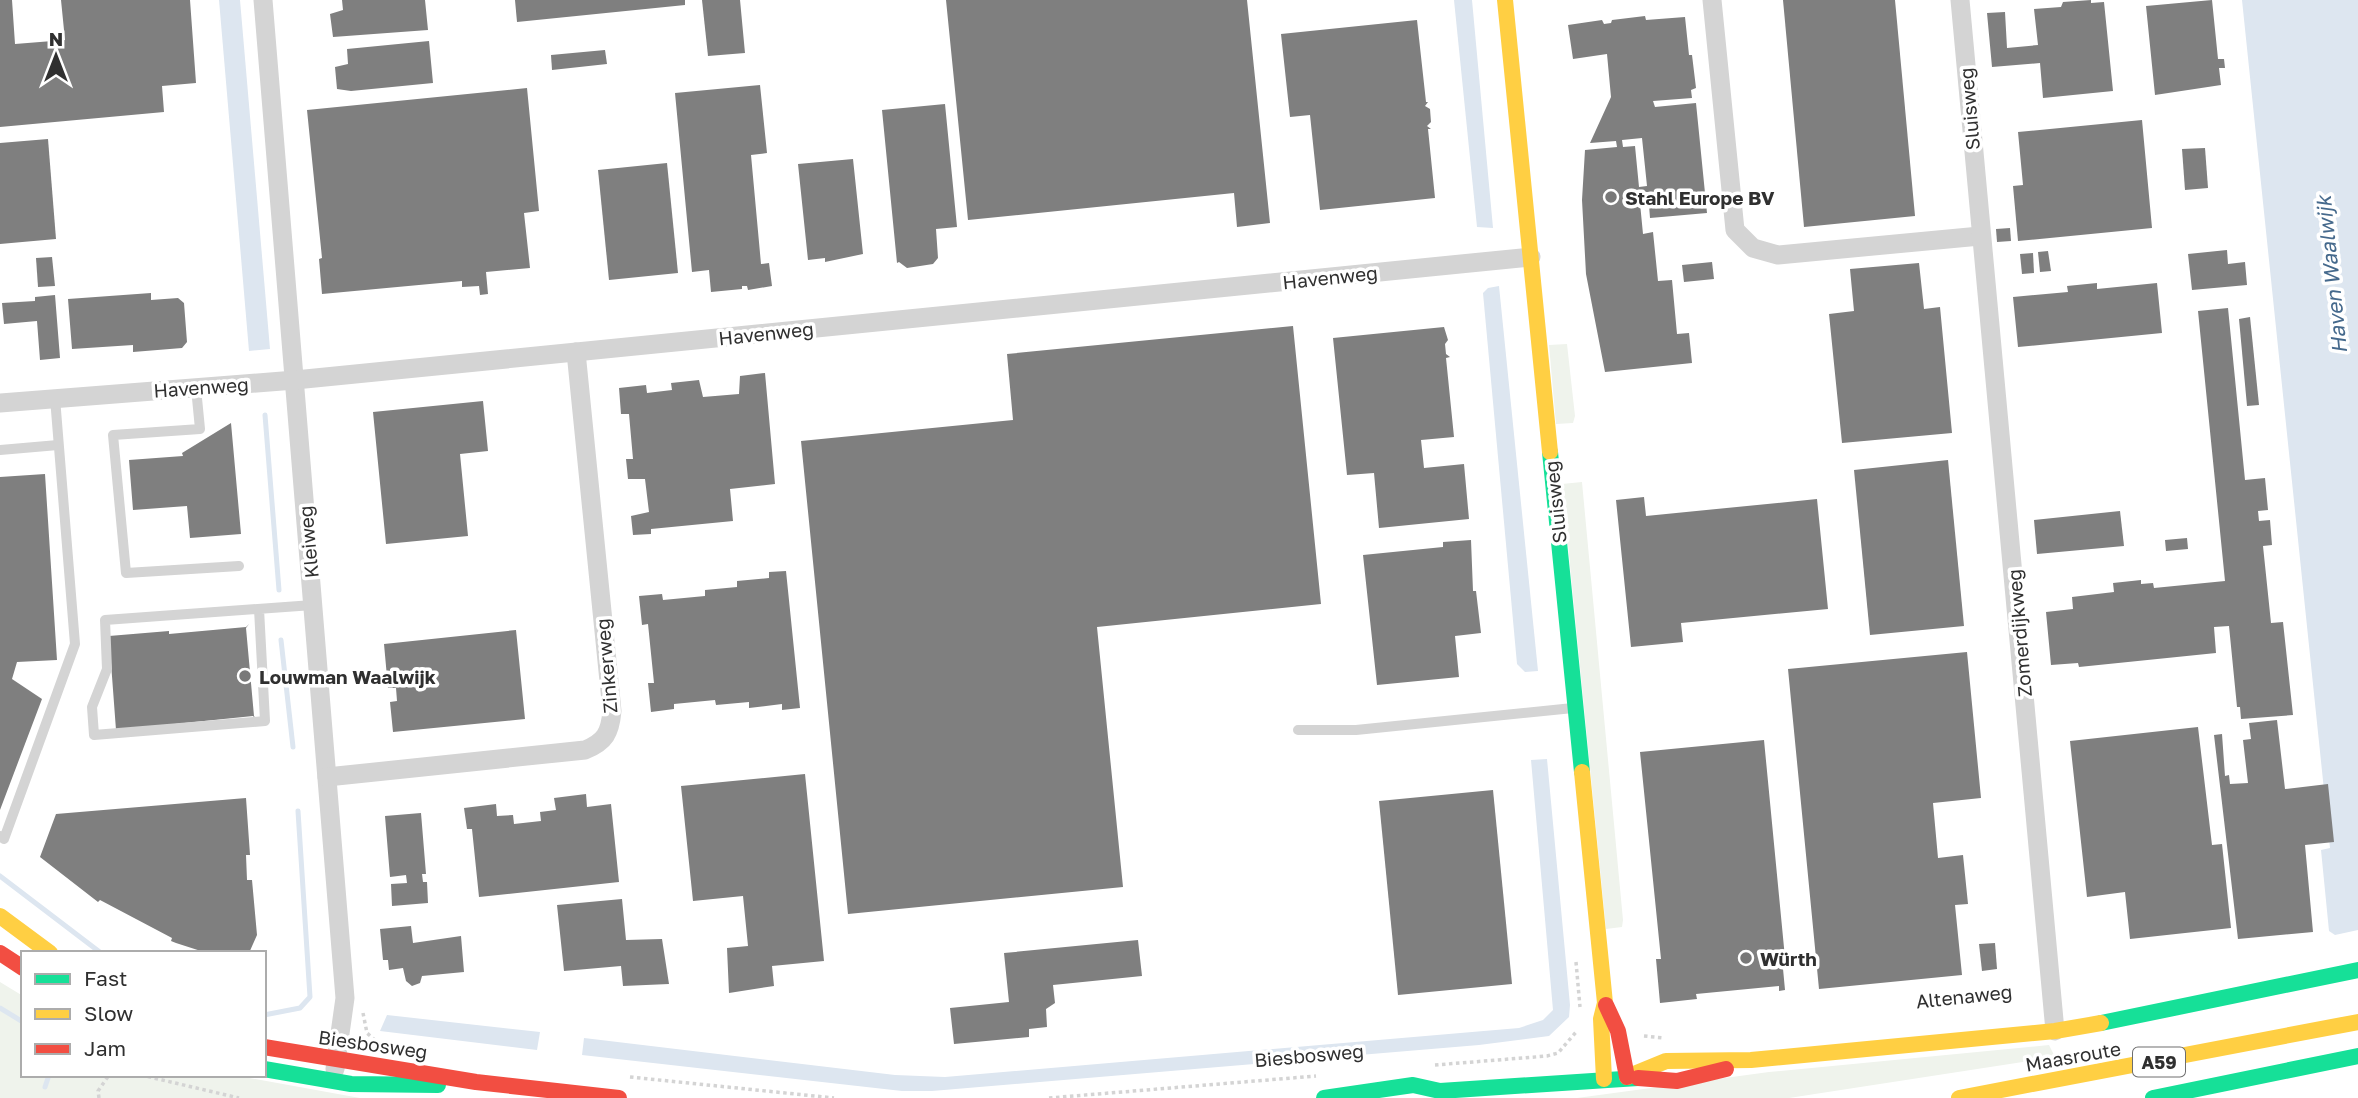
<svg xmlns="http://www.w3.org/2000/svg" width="2358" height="1098" font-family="'Golos Text',sans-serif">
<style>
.green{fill:#eff3ec}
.water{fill:#dde6f0}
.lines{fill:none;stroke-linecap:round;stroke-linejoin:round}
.stream{stroke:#dde6f0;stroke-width:5}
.building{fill:#7f7f7f;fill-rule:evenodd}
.path{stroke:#d4d4d4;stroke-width:3.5;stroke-dasharray:3.5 3.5;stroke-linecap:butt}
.lane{stroke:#d4d4d4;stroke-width:10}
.street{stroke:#d4d4d4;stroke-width:19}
.fast{stroke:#16e098;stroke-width:16}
.slow{stroke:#ffcf43;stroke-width:16}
.jam{stroke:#f24e42;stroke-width:16}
.poi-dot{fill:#787878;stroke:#fff;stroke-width:2.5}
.labels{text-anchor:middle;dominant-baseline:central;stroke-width:7;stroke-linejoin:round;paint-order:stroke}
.shield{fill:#fff;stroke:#6e6e6e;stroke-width:2}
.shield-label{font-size:18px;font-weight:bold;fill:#303030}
.street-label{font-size:19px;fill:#303030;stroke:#fff}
.poi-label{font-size:19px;font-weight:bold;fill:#303030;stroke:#fff;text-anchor:start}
.water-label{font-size:21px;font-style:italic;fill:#45698c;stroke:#fff}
</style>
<rect width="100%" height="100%" fill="#fff"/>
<!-- green -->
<g class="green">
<polygon points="1567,344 1575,416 1573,423 1556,424 1549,345"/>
<polygon points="1582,482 1623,920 1622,927 1606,929 1562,484"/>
<polygon points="0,982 23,996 23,1075 233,1075 360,1098 0,1098"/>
<polygon points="2049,1045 2055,1057 1789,1098 1577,1098 1769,1072"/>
</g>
<!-- water -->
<g class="water">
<polygon points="219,0 240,0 270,349 249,351"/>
<polygon points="1454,0 1472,0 1493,228 1477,227"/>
<polygon points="2242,0 2358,0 2358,930 2335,935 2329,931 2321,850 2330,848"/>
<polygon points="1499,286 1538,671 1525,672 1517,664 1483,293 1488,288"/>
<polygon points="1547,759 1570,1005 1569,1017 1549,1036 1479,1045 932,1091 902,1091 582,1055 584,1038 895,1075 945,1077 1519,1028 1543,1020 1553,1010 1531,760"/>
<polygon points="387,1015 540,1032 537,1050 380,1031"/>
</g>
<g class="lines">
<!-- stream -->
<g class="stream">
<polyline points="265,415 279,590"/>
<polyline points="281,640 293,747"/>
<polyline points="0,876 101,953"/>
<polyline points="0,1008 23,1022"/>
<polyline points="264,1015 300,1008 310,997 298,811"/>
<polyline points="45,1087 49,1075"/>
</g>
</g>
<!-- building -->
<g class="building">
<polygon points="0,0 12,0 15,44 65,40 61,0 190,0 196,83 162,86 164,112 0,127"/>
<polygon points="342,0 425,0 428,30 333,37 330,14 343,10"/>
<polygon points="515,0 685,0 685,5 517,22"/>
<polygon points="702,0 740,0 745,53 708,56"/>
<polygon points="946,0 1247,0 1270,223 1237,227 1234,193 968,220"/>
<polygon points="1783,0 1895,0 1915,216 1804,227"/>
<polygon points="2091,0 2091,3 2104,2 2113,91 2043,98 2040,63 1992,67 1987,13 2005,12 2007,48 2038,45 2034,9 2061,7 2063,2"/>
<polygon points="2212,0 2218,59 2224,59 2225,68 2219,68 2221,85 2155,95 2146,6"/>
<path d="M1645,16L1646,20L1685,17L1689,55H1692L1696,88L1691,90L1692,98L1653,101L1655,107L1696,103L1707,213L1650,218L1648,192L1639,193L1643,234L1653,232L1658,281L1672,280L1677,334L1689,333L1692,363L1605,372L1586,274L1582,200L1585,150L1617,147L1616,141L1590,143L1611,97L1607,54L1573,59L1568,25L1602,20L1604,24L1611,23L1612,20ZM1642,138L1647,186L1639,187L1635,146L1623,147L1622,140Z"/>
<polygon points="1417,20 1426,102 1428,102 1425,106 1430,109 1431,122 1427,126 1431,129 1428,129 1435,198 1320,210 1310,115 1290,117 1281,34"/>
<polygon points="429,41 433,83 351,91 337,89 335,67 348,64 347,49"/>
<polygon points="605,50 607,64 552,70 551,55"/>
<polygon points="760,85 767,153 751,155 761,264 769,263 772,286 748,290 747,286 742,286 742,289 711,292 709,270 692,272 675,93"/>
<polygon points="527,88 539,211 524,213 530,268 486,272 488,294 480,295 479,286 462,287 462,281 322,294 319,259 322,258 307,110"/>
<polygon points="945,104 957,227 936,229 938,258 933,264 907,268 899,262 897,263 882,110"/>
<polygon points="2142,120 2152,228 2018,241 2013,186 2023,185 2018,132"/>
<polygon points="48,139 56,239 0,244 0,143"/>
<polygon points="2205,148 2208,188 2185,190 2182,149"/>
<polygon points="853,159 863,254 825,262 825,258 808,260 798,164"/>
<polygon points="667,163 678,273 609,280 598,170"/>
<polygon points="2010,228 2011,241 1997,242 1996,229"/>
<polygon points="2227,250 2228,264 2245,262 2247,285 2192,290 2188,254"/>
<polygon points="2048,251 2051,271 2040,272 2038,252"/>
<polygon points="2033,253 2034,273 2022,274 2020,254"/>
<polygon points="52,257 55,286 38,287 36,258"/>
<polygon points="1712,262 1714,279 1684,282 1682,265"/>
<polygon points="1919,263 1924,309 1940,307 1952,433 1842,443 1829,314 1854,311 1850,269"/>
<polygon points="2097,283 2097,289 2157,283 2162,333 2018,347 2013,297 2068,292 2067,286"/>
<polygon points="151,293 151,300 178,298 184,303 187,342 182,348 133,352 133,345 72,349 68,299"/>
<polygon points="55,295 60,358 40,360 37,321 4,324 2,303 35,301 35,297"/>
<polygon points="2228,308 2245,480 2265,478 2268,510 2258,511 2259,521 2270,520 2272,545 2263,546 2271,623 2283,622 2293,715 2241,719 2240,707 2237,707 2229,626 2214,627 2216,653 2079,667 2078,663 2051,665 2046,612 2073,609 2072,597 2114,592 2113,583 2141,580 2141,584 2153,583 2154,588 2225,581 2198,311"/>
<polygon points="2250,317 2259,405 2247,406 2239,319"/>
<polygon points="1293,326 1321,604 1097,627 1123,887 848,914 801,441 1013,420 1007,354"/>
<polygon points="1444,327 1448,340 1445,344 1446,354 1450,357 1446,358 1454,437 1421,440 1424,468 1464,464 1469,519 1379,528 1374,473 1347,475 1333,338"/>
<polygon points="765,373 775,484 730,489 733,521 651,529 651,534 633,535 631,516 649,512 645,479 628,479 626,459 633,459 629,414 621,414 619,388 646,385 647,393 672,390 671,383 699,380 703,397 739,394 740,376"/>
<polygon points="483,401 488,451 460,454 468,536 386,544 373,412"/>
<polygon points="231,423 241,534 190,538 187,506 133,510 129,460 183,456 182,453"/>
<polygon points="1948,460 1964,626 1870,635 1854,470"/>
<polygon points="45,474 57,660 17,662 12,679 42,699 0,810 0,477"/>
<polygon points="1644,497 1646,516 1817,499 1828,609 1681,623 1683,642 1631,647 1616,500"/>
<polygon points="2120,511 2124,546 2037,554 2034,520"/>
<polygon points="2187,538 2188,549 2166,551 2165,540"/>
<polygon points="1471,540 1473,591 1476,591 1481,633 1455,636 1459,677 1377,685 1363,555 1443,547 1443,542"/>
<polygon points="786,571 800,708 782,710 782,704 749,708 749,702 716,705 715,700 674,704 674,709 651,712 648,683 654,683 648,624 642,625 639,596 662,594 663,600 705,596 705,590 737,587 737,581 769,578 769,572"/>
<polygon points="249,624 246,628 254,716 256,719 253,716 116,730 109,636 169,631 169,634 246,627"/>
<polygon points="516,630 525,719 393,732 390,702 397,701 396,688 388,688 384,644"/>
<polygon points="1967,652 1981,798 1933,803 1938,858 1963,855 1968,904 1955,905 1962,975 1819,989 1788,669"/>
<polygon points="2277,720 2285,789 2328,784 2334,842 2305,845 2313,932 2238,939 2214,735 2222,734 2225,776 2229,775 2230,784 2248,783 2243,740 2251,739 2249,723"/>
<polygon points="2198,727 2212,845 2222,844 2231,928 2130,939 2125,892 2087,897 2070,741"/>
<polygon points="1764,740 1785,958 1782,958 1785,990 1779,991 1779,986 1696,994 1697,999 1660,1003 1656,959 1661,959 1640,752"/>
<polygon points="805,774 824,961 772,966 774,986 729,993 727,948 748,946 743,896 693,901 681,786"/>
<polygon points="1493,790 1512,984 1398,995 1379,801"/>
<polygon points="586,794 587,807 611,804 619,882 479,897 472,829 467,829 464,808 496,804 497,816 513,815 514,824 541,821 540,812 556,810 554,798"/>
<polygon points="246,798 250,855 246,855 247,880 252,880 257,935 249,953 207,953 176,943 171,941 172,938 100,900 98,902 40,857 56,814"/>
<polygon points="421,813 426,874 422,874 423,882 427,882 428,903 392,906 391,884 407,883 406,875 390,877 385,816"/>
<polygon points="622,899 626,940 662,939 669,984 623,986 621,966 564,971 557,905"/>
<polygon points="411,926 413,943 461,936 464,972 422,976 420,983 412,986 406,981 403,968 389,970 388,960 383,960 380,929"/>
<polygon points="1138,940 1142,976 1053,985 1055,1003 1046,1009 1047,1027 1029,1029 1029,1037 954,1044 950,1008 1009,1002 1004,953"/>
<polygon points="1995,943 1997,969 1982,971 1979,944"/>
</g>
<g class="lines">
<!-- path -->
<g class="path">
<polyline points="1576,962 1580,1007"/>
<polyline points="363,1013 367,1033 377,1042"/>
<polyline points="1644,1036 1664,1038"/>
<polyline points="1435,1065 1547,1056 1558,1053 1577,1031"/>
<polyline points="141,1075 239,1098"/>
<polyline points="630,1077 834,1098"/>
<polyline points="99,1098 98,1091 109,1075"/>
<polyline points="1049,1098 1316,1076"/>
</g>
<!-- lane -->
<g class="lane">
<polyline points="196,388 200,429 113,435 126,573 239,566"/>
<polyline points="0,450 58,445"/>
<polyline points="259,609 265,721 94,735 92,707 107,669 105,620 313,605"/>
<polyline points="1298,730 1356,730 1573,708"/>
<polyline points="0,836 4,839 75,644 55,398"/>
</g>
<!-- street -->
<g class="street">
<polyline points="263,0 345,998 335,1069"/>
<polyline points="1712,0 1735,230 1753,248 1778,255 1980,236"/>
<polyline points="1960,0 2055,1031"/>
<polyline points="0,403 295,380 1531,257"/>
<path d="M327,777L585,750C605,742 610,733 612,711L576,352"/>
</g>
<!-- fast -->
<g class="fast">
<polyline points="1550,452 1582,772"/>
<polyline points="2101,1023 2358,970"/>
<polyline points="264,1069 351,1084 438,1085"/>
<polyline points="1324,1098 1413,1085 1440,1091 1638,1078"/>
<polyline points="2153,1098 2358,1056"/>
</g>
<!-- slow -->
<g class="slow">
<polyline points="1505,0 1550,452"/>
<polyline points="1582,772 1605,1003 1601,1019 1604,1079"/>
<polyline points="0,916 50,953"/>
<polyline points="1627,1077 1666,1061 1751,1060 2055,1031 2101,1023"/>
<polyline points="1959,1098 2358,1022"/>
</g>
<!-- jam -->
<g class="jam">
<polyline points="0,953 23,968"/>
<polyline points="1606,1005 1618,1031 1627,1077"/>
<polyline points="264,1047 476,1082 619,1098"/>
<polyline points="1638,1078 1677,1081 1726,1069"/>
</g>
</g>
<!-- markers -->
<g class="poi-dot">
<circle cx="1611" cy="197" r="7"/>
<circle cx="245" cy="676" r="7"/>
<circle cx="1746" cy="958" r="7"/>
</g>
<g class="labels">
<!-- shield labels -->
<rect class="shield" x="2133" y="1047.5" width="52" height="29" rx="5"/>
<g class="shield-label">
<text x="2159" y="1062">A59</text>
</g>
<!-- street labels -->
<g class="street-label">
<text transform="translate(1969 109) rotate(-95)">Sluisweg</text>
<text transform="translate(1330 277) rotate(-6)">Havenweg</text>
<text transform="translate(766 333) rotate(-6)">Havenweg</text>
<text transform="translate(201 387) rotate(-4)">Havenweg</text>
<text transform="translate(1555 502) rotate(-96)">Sluisweg</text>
<text transform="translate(308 542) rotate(-95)">Kleiweg</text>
<text transform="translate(2019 633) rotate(-95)">Zomerdijkweg</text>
<text transform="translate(606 666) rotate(-95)">Zinkerweg</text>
<text transform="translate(1964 996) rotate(-6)">Altenaweg</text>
<text transform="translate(373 1044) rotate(8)">Biesbosweg</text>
<text transform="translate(1309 1055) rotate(-5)">Biesbosweg</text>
<text transform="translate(2073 1056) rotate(-10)">Maasroute</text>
</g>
<!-- poi labels -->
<g class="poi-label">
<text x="1625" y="197">Stahl Europe BV</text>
<text x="259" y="676">Louwman Waalwijk</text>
<text x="1760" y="958">Würth</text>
</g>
<!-- water labels -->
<g class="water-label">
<text transform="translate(2331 275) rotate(-96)">Haven Waalwijk</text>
</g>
</g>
<!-- legend -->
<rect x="21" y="951" width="245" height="126" fill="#ffffff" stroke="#acacac" stroke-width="2"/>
<rect x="35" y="974" width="35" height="10" fill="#16e098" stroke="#acacac" stroke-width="2"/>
<text x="84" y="986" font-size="21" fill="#303030">Fast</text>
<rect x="35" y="1009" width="35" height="10" fill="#ffcf43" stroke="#acacac" stroke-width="2"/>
<text x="84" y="1021" font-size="21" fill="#303030">Slow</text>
<rect x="35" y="1044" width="35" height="10" fill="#f24e42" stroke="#acacac" stroke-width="2"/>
<text x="84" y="1056" font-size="21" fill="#303030">Jam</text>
<!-- north arrow -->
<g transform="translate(56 56)" stroke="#ffffff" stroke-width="5" paint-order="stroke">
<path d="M0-5L12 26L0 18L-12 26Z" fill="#303030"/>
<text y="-10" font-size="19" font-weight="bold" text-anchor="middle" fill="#303030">N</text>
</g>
</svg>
